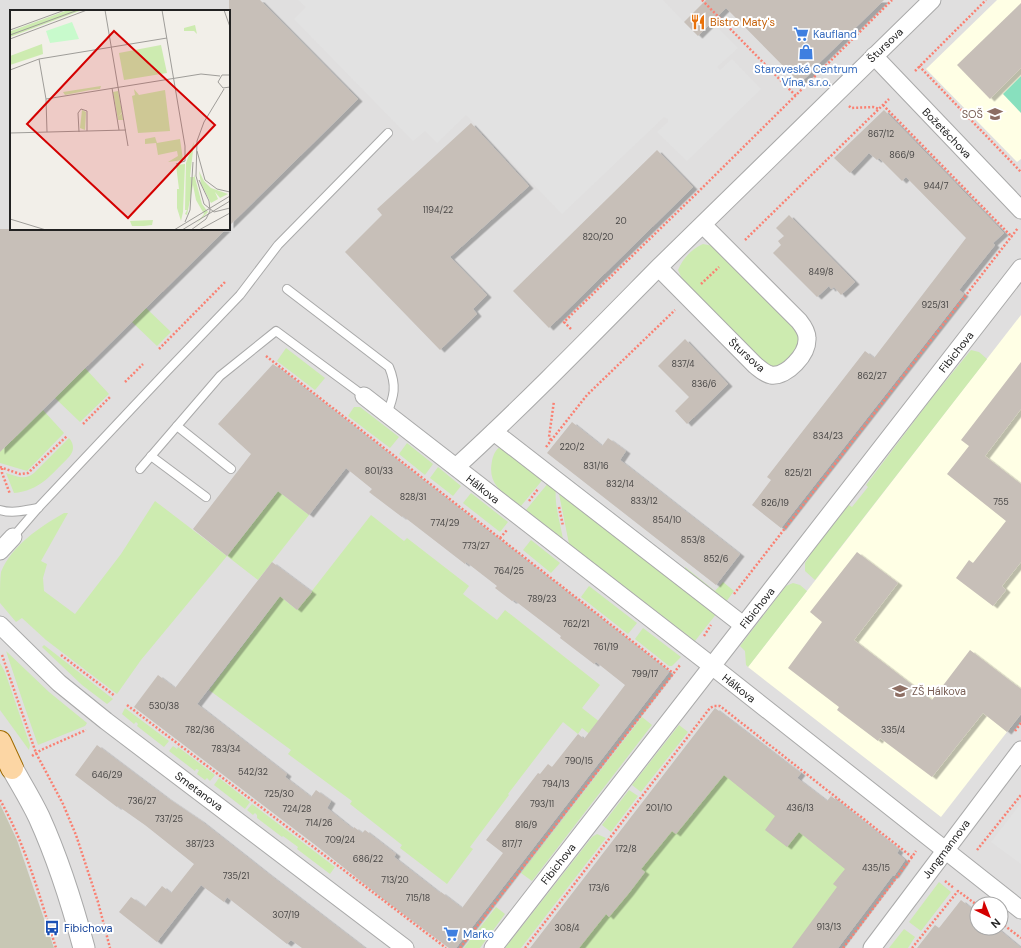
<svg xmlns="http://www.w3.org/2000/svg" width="1021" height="948" font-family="'DM Sans',sans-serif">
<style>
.residential{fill:#e0dfdf;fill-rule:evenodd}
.education{fill:#ffffe5}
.construction{fill:#c7c7b4}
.grass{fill:#cdebb0}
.pitch{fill:#88e0be}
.parking{fill:#e2e2e2}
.building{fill:#c7bfb8;filter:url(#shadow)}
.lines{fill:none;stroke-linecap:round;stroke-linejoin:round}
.service-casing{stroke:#a9a9a9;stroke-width:10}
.minor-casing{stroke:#a9a9a9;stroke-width:19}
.tertiary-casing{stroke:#a9a9a9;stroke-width:23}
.primary-casing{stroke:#a06b00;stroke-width:24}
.path{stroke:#fa8072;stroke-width:2.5;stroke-dasharray:2 2;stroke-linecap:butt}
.service{stroke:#fff;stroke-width:8}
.minor{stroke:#fff;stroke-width:17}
.tertiary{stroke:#fff;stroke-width:21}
.primary{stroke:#fcd6a4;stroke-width:22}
.labels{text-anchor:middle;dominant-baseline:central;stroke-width:4;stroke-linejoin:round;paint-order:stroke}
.number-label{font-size:9px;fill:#4b4948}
.food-label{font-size:11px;fill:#c56008;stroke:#fff;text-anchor:start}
.shop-label{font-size:11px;fill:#366cbe;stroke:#fff;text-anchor:start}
.street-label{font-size:11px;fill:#222;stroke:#fff}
.education-label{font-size:11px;fill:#785e54;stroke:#fff;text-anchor:end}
.transit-label{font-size:11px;fill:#164399;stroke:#fff;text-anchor:start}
.inset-road{fill:none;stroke:#9f9d99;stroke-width:1}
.view{fill:#d40000;fill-opacity:0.15;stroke:#d40000;stroke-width:2}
.inset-edge{fill:none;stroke:#222;stroke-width:2}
</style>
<defs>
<filter id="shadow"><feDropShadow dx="4.5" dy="2.5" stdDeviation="0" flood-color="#0004"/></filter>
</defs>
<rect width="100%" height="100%" fill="#f2efe9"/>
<!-- residential -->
<path class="residential" d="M0,0H1021V948H0ZM11,11H229V229H11ZM977,904H1001V928H977Z"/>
<!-- education -->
<g class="education">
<polygon points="997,0 1021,0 1021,159 1017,162 926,69"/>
<polygon points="1021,315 1021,714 941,817 748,667"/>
</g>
<!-- construction -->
<polygon class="construction" points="0,804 17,840 54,948 0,948"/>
<!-- grass -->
<g class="grass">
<path d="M703,244L713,246L797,330L800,336V345L790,360L775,368L765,366L683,281L678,270C683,258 692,249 703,244Z"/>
<polygon points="146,308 171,332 157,346 132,322"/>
<polygon points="286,348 325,378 315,390 277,361"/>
<polygon points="971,350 979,352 987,359 815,580 805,571 805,563 812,552 849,505 852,507 868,487 866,485 931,399"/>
<polygon points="85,368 109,394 80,422 55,398"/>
<polygon points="354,407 360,407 399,437 390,448 348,416"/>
<polygon points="43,410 64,433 27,471 0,463 0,448 2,450"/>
<path d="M69,438C75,445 74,452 68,458C51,475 39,491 14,493L6,473C16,476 25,481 34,473Z"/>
<polygon points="407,443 433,464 425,475 399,454"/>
<path d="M500,447L544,478L521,506C504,493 487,486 492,461C493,456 495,450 500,447Z"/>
<polygon points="438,467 461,486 453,496 430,478"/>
<path d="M549,482L556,487C554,504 560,522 563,539L526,510Z"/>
<polygon points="559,490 717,613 695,641 569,544 559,494"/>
<path d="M278,491L309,515L258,580L227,556L141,660L117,694L46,640L22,618L16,622L0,603C0,595 0,578 1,572C12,545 40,527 64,513H68L41,561L47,564L43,578L44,591L75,614L121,554L155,501L227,556Z"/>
<polygon points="471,493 508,522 500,532 463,503"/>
<polygon points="371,515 404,541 407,538 469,586 463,594 497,620 505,610 600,685 582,708 619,737 608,749 582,728 578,734 563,722 508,794 509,795 470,847 473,849 447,884 400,848 402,845 350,804 352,801 288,754 291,750 209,690 280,596 297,610"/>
<polygon points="531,540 560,563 551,573 523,550"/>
<polygon points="685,567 715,591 723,582 734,591 723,606 683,571"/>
<polygon points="793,583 800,585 807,591 748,667 746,665 745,651 740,646 786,586"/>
<polygon points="589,586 637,623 628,634 581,597"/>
<polygon points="643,628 681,657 672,666 669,666 635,639"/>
<polygon points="44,645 113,699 107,704 82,685 42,647"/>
<polygon points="6,651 49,692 87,723 85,726 38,745 24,705"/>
<polygon points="0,663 5,672 30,745 29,750 0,710"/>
<polygon points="125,708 169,741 164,747 137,726 138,724 136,722 134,724 122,714"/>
<polygon points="642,717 652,725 532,881 521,873"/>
<polygon points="679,725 688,732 641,792 632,785"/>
<polygon points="719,729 883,856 816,948 549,948"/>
<polygon points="173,746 177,749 178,747 215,775 210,781 207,778 205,780 197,774 199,770 196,769 195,771 169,751"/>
<polygon points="219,778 250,802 245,809 214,785"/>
<polygon points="629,790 638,796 611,832 602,825"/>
<polygon points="252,804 335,867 330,874 297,849 298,847 283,836 282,837 257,818 257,815 255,813 253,815 247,810"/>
<polygon points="597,834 606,838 521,948 505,948 592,837"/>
<polygon points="939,882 951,892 921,931 909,922"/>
<polygon points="496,907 505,914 480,948 464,948"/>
<polygon points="904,929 915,937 908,948 889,948"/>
</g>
<!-- pitch -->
<polygon class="pitch" points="1021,76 1021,113 1003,94"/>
<!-- parking -->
<g class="parking">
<polygon points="298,0 663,0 684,22 712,22 738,48 717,67 720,70 732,59 761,89 687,161 657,132 668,122 668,119 664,117 562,214 466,115 437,143 425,131 413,141 294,19 306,7"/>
<polygon points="559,469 685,567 683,571 554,474"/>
<polygon points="1021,803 1021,864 991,842"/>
</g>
<!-- building -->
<g class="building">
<polygon points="229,0 260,0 358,99 229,226"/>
<polygon points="706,0 884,0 815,67 816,68 800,83 726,8 698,36 684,22"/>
<polygon points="1021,3 1021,68 990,99 957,65"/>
<polygon points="884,110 1004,233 993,243 995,245 959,290 964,294 781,528 752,505 771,480 767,477 865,351 874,358 966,238 906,177 902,181 879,158 877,160 869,153 850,173 834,158"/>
<polygon points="471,123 529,186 450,257 487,295 473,309 477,314 440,350 345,252 382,215 377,209"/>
<polygon points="657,150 693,187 549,328 513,291"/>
<polygon points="789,215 855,282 841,295 834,287 831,289 829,286 817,297 773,253 781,245 778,241 784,236 776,228"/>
<polygon points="0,229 226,229 0,452"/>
<polygon points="685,339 728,384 687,424 675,411 689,397 658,366"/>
<polygon points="1021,362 1021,409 985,456 1021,484 1021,562 1002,586 1006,590 993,606 956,578 969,560 973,563 1006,521 947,474 969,446 961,440"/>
<polygon points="273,364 669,672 456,948 449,948 387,902 318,847 134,707 158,675 175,688 272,562 312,592 297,610 280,596 197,704 287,774 285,777 311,797 316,790 331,801 327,808 353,829 354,827 362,833 365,830 396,854 394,857 440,893 441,892 462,908 503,853 486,840 538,773 540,774 548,764 552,767 578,734 584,739 625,685 596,662 594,664 560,638 561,636 514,600 512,601 495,588 497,586 466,562 465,564 403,516 402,517 369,492 372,489 346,468 309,515 278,491 227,556 193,529 251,454 218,424"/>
<polygon points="572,422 602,446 608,438 626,451 620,460 740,554 716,585 547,453"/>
<polygon points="857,552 898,583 854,640 932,700 970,650 1021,689 1021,714 1007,732 983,713 932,777 880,738 878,741 837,710 839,707 788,668 822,622 810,612"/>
<polygon points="715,708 787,763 801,773 797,778 827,801 831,796 899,850 897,853 905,860 894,876 893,875 838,948 792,948 837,887 833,884 845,869 799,832 787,847 765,830 775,816 724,775 676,834 672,831 641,869 645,872 629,893 609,917 606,914 579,948 530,948"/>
<polygon points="97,745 166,797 200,820 266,872 365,948 302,948 291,940 287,944 227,897 224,902 201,885 157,942 119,912 131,897 145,907 162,886 171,893 194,864 145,825 118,806 117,807 75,775"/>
<polygon points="961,900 977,913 977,928 997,928 1021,948 917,948 935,925 939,928"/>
</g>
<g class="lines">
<!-- service casing -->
<g class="service-casing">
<g id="service">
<path d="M287,289L389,367C397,386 394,396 387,414"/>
<polyline points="177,426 231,469"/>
<polyline points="151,456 206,497"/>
<polyline points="140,469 220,376 276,331 364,396"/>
<path d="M0,510C13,514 26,510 38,508"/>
<polyline points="13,537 38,508 167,371 240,295 278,245 388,133"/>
</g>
</g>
<!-- minor casing -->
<g class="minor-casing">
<g id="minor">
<polyline points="874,56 1021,210"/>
<path d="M659,268L755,365C760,369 765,374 771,375C787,377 808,354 807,338C807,332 803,326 799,321L703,225"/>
<polyline points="364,396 712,666 1021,910"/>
<polyline points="494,432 743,625"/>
<path d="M456,467C526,403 592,335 659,267C749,178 840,89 932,0"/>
<polyline points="0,551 13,537"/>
<polyline points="0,625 59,683 106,721 405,948"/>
<polyline points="493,948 1021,268"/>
<polyline points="872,948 1021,750"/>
</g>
</g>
<!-- tertiary casing -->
<g class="tertiary-casing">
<path id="tertiary" d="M12,768C21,784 31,800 39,817C58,859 72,903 84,948"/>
</g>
<!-- primary casing -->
<g class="primary-casing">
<polyline id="primary" points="0,742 12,768"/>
</g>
<!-- path -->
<g class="path">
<polyline points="702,0 796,96"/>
<polyline points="919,66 1021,172"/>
<polyline points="915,71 986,0"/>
<polyline points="883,105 1012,237"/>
<polyline points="849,106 851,108 873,107 879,109"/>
<polyline points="745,240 889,99"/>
<polyline points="701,284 719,267"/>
<polyline points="571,329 564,322 696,194 892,0"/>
<polyline points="159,349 226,281"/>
<polyline points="266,356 673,673"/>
<polyline points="125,382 143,364"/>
<polyline points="83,424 111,396"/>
<polyline points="551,440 549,437 554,401"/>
<polyline points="546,447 587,395 675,310"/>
<polyline points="0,467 20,474 28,473 67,436"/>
<polyline points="2,468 2,473 10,494"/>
<polyline points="529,501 538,489"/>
<polyline points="559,507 563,526"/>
<polyline points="500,538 507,530"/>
<polyline points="734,594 1018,228"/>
<polyline points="704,636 711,625"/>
<polyline points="2,655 36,753 63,804 76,835 98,902 110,948"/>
<polyline points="61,655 115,696"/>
<polyline points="127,705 446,948"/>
<polyline points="1015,731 1021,723"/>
<polyline points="32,756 41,750 86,730"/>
<path d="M0,800C26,845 40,898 56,948"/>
<polyline points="977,850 1021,795"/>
<polyline points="945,881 954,888"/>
<polyline points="1001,923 1021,938"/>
<polyline points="460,948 680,665"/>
<polyline points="525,948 710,708 714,706 720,706 912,857 916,851"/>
<polyline points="843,948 912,857"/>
<polyline points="912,948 958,891 977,905"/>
</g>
<!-- service -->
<use href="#service" class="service"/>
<!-- minor -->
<use href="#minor" class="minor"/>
<!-- tertiary -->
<use href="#tertiary" class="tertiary"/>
<!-- primary -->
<use href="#primary" class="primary"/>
</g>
<!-- icons -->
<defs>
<g id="restaurant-bare" transform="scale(1.2)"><path d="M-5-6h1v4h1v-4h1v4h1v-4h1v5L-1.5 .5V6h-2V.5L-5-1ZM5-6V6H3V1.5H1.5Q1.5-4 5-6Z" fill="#e8710a" stroke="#fff" stroke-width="2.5" paint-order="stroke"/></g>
<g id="supermarket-bare" transform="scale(1.2)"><path d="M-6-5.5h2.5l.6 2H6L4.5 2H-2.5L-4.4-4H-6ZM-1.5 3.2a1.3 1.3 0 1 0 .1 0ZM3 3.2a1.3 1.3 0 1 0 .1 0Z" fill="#3f7fe0" stroke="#fff" stroke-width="2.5" paint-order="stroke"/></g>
<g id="shop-bare" transform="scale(1.2)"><path d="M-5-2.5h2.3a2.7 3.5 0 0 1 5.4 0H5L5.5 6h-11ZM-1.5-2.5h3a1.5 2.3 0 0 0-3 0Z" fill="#3f7fe0" stroke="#fff" stroke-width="2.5" paint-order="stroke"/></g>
<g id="school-bare" transform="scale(1.2)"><path d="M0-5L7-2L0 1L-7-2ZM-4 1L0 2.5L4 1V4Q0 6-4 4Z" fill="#8d6e63" stroke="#fff" stroke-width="2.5" paint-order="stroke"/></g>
<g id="bus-bare" transform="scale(1.2)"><path d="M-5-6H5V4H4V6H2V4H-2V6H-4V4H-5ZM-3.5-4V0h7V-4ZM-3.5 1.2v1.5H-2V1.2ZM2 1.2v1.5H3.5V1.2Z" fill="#1a4fb4" stroke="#fff" stroke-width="2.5" paint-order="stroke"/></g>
</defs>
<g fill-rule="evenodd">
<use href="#restaurant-bare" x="698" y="22"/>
<use href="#supermarket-bare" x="801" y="34"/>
<use href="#shop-bare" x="806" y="52"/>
<use href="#school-bare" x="995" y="114"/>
<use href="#school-bare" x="900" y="691"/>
<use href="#bus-bare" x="52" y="928"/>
<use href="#supermarket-bare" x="451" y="934"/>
</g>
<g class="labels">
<!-- number labels -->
<g class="number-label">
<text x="881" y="134">867/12</text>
<text x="902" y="155">866/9</text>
<text x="936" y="186">944/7</text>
<text x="438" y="210">1194/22</text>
<text x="621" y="221">20</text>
<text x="598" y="237">820/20</text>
<text x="821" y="272">849/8</text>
<text x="935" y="305">925/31</text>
<text x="683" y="364">837/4</text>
<text x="872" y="376">862/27</text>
<text x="704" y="384">836/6</text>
<text x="828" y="436">834/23</text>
<text x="572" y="447">220/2</text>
<text x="596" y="466">831/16</text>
<text x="379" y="471">801/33</text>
<text x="798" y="473">825/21</text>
<text x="620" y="484">832/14</text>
<text x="413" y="497">828/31</text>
<text x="644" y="501">833/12</text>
<text x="1001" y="502">755</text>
<text x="775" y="503">826/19</text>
<text x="667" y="520">854/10</text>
<text x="445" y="523">774/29</text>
<text x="693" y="540">853/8</text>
<text x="476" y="546">773/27</text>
<text x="716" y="559">852/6</text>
<text x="509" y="571">764/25</text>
<text x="542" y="599">789/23</text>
<text x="576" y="624">762/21</text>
<text x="606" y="647">761/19</text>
<text x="645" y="674">799/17</text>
<text x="164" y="706">530/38</text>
<text x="200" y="730">782/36</text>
<text x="893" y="730">335/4</text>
<text x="226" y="749">783/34</text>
<text x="579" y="761">790/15</text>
<text x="253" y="772">542/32</text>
<text x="107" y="775">646/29</text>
<text x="556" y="784">794/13</text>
<text x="279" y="794">725/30</text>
<text x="142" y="801">736/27</text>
<text x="542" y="804">793/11</text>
<text x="659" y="808">201/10</text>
<text x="800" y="808">436/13</text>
<text x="297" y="809">724/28</text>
<text x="169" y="819">737/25</text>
<text x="319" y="823">714/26</text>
<text x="526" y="825">816/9</text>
<text x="340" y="840">709/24</text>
<text x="200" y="844">387/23</text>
<text x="512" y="844">817/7</text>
<text x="626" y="849">172/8</text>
<text x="368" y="859">686/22</text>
<text x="876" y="868">435/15</text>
<text x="236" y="876">735/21</text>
<text x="395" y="880">713/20</text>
<text x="599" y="888">173/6</text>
<text x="418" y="898">715/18</text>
<text x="286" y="915">307/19</text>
<text x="829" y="927">913/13</text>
<text x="567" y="928">308/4</text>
</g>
<!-- food labels -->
<g class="food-label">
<text x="710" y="22">Bistro Maty's</text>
</g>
<!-- shop labels -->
<g class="shop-label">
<text x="813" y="34">Kaufland</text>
<text x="806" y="69" text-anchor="middle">Staroveské Centrum<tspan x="806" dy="13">Vína, s.r.o.</tspan></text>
<text x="463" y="934">Marko</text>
</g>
<!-- street labels -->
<g class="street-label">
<text transform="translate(885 45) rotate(-44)">Štursova</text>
<text transform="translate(947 133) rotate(46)">Božetěchova</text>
<text transform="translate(956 352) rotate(-52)">Fibichova</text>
<text transform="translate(747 355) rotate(42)">Štursova</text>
<text transform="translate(483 489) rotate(38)">Hálkova</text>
<text transform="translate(757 608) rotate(-52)">Fibichova</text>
<text transform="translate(739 688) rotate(38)">Hálkova</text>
<text transform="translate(199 791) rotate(37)">Smetanova</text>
<text transform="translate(946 849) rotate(-53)">Jungmannova</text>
<text transform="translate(558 864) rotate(-52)">Fibichova</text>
</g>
<!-- education labels -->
<g class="education-label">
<text x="983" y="114">SOŠ</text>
<text x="912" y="691" text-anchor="start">ZŠ Hálkova</text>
</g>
<!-- transit labels -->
<g class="transit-label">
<text x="64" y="928">Fibichova</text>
</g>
</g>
<!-- overview -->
<g transform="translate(10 10)">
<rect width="220" height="220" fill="#f2efe9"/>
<path d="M58,0H72L0,27L1,21ZM185,15L187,24L184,21H174V18ZM32,34L33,44L0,55V46ZM151,35L157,63L114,70L109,43ZM91,76L90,79L80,80L55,85L53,82ZM124,79L129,85L155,80L160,121L128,123L122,86L125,85ZM108,81L112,102L108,107L112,103L113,110H108L103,82ZM72,100L76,102L75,120L70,118ZM145,127L147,133L170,129L173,150L158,152L168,146L167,141L148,145L146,133L135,134V129ZM184,132L180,167H184V164L192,194L198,202L187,213L194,204L186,190L183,175L177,205L175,204L177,200H175L176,153ZM175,154L173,202L171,211L167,198V179H169L166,155ZM189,161L194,171L201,178L218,184L210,188L205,182L208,189L201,193L191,174ZM143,210L142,215L134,216H122L120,211Z" fill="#cdebb0"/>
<path d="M62,12L69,29L40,33L36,21Z" fill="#c8facc"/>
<path class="inset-road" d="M95,0L118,136M152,0L175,136V151L166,154M214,0L220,17M0,20L55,0M0,25L68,0M0,29L77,0M29,49L36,89L37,122M0,60L29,49L157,28M220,65H212L208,72L213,78L220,77M102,78L109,120M36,89L191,64L210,66M69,122L68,103L71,99L77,101V121M0,123L116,120M187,131L194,112L214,79M187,131L186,166L194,194L204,202L220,198M187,141L195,170L207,179L220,182M0,209L36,220M175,212L180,200L183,152M164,220L220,186M172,220L220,191M181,220L196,209L200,201L199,191L189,170M189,220L220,203"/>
<path class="view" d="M104,21L205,115L118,208L17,114Z"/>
<rect width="220" height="220" class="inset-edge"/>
</g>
<!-- north arrow -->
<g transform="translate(989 916) rotate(137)"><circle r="19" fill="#ffffff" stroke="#a7a7a7"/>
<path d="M0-3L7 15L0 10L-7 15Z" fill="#d40000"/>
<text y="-6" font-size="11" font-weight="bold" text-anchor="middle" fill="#222222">N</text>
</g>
</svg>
